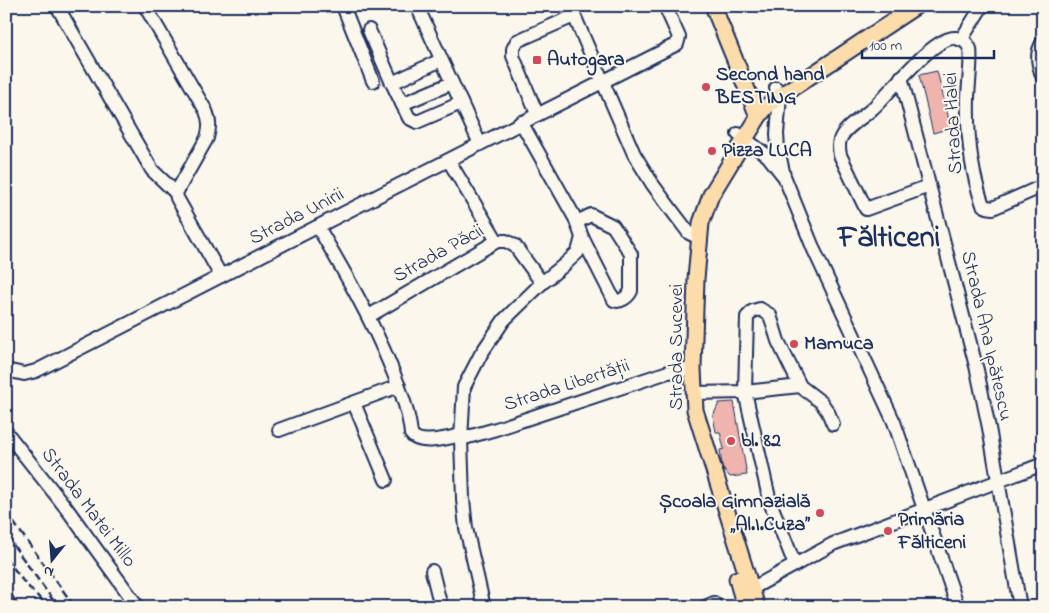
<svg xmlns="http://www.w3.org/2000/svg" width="1049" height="613" font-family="'Indie Flower',sans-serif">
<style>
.building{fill:#f0b4af;stroke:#1b2f5e}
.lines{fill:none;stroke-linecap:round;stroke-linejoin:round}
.minor-casing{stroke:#1b2f5e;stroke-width:16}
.major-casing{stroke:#1b2f5e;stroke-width:19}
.minor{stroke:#fbf7ec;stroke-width:12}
.major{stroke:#fddcac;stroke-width:15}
.rail{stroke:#1b2f5e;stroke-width:2.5;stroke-dasharray:8 4;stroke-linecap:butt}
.poi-dot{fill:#d1495b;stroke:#fbf7ec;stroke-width:2}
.labels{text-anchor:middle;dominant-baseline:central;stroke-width:4;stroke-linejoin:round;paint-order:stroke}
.poi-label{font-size:20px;font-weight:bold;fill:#1b2f5e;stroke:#fbf7ec;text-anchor:start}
.street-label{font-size:20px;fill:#1b2f5e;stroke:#fbf7ec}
.town-label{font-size:30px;font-weight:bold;fill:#1b2f5e;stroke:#fbf7ec}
</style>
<rect width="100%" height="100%" fill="#fbf7ec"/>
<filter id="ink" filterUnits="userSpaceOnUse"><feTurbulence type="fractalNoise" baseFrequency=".02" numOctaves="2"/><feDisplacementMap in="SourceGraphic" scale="10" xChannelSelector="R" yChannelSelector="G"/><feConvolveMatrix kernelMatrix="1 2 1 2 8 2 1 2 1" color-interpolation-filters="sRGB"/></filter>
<g filter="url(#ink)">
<!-- building -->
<g class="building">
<polygon points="937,71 951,128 933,133 919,75"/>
<polygon points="734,402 747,475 730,477 724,470 722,466 720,450 724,449 720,432 716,432 713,416 719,403"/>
</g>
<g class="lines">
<!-- minor casing -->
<g class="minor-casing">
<g id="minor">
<polyline points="57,6 152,170 176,193"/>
<path d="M145,6L206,111C210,121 210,128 207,138L176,193L177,198L221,276"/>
<polyline points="343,6 373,81"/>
<polyline points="417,6 480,144"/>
<polyline points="570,6 634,154 653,185 673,212 689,233 699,238"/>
<polyline points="369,30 392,83"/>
<polyline points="961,40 982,6"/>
<path d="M1043,42C1035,53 1038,65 1043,78"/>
<polyline points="441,60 392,83 409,118 417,122 461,103"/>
<polyline points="901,77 977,370 989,428 1020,607"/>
<polyline points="776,88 780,96 777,134 778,149 784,176 814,250 894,422 958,607"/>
<polyline points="402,104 452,83"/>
<polyline points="537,114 513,56 513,49 517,41 574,16"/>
<polyline points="738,134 768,156 782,174"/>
<polyline points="449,161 497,241"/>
<path d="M929,186L866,209L840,155C839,150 838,145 840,140C844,127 863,118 873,108C889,94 934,35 956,38C962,39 968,43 970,49C972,58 968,88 968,99C967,134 971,172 983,205L987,207L993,208L1038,188"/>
<path d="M577,222L591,215L613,226L631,254V291C628,297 620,303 614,300L582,237"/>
<path d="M318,227C345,273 371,318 391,367C400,388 409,411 411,434C419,446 449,438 461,435"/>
<polyline points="369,316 497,241 506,241 515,246 542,283"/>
<path d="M6,370L24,374L36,371C249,261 463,152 677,44L679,37L665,6"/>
<polyline points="694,393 745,392 800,386"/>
<polyline points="354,403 386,480"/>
<polyline points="279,430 399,386"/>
<polyline points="6,432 67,509 138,607"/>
<polyline points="461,439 496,429 668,372 684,370"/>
<polyline points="795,565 770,502 745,392 747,317 753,311 760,309 770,315 778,341 800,386 821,402 828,412 833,424"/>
<polyline points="432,571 441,607"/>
<polyline points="751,589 833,544 1043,464"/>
<polyline points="6,599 11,607"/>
<polyline points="484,607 466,528 463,499 461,439 464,387 481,354 504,320 542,283 564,265 578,252 582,237 575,218 521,122"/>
<polyline points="705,607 714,603"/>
</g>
</g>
<!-- major casing -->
<g class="major-casing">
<g id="major">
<polyline points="713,6 755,109 759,116"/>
<polyline points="737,579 745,607"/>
<polyline points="757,607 695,410 693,368 696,279 701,223 711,195 759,116 767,106 780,96 916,6"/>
</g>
</g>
<!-- minor -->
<use href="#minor" class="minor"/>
<!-- major -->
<use href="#major" class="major"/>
<!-- rail -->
<g class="rail">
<polyline points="6,512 75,607"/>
<polyline points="6,535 58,607"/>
<polyline points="6,558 23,581 48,607"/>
</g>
</g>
</g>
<!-- markers -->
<g class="poi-dot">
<rect x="532" y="55" width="10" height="10" rx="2.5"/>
<circle cx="706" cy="87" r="5"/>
<circle cx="712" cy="151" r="5"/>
<circle cx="794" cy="344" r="5"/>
<circle cx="731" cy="441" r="5"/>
<circle cx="820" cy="513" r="5"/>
<circle cx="888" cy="531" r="5"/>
</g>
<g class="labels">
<!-- poi labels -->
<g class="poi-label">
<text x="547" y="60">Autogara</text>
<text x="716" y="75">Second hand<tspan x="716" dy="23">BESTING</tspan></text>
<text x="722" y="151">Pizza LUCA</text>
<text x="804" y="344">Mamuca</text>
<text x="741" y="441">bl. 82</text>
<text x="810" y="502" text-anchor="end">Școala Gimnazială<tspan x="810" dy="23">„Al.I.Cuza”</tspan></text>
<text x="898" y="520">Primăria<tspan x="898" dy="23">Fălticeni</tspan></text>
</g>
<!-- street labels -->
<g class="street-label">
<text transform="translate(954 123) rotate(-93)">Strada Halei</text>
<text transform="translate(297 217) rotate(-27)">Strada Unirii</text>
<text transform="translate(439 254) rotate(-29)">Strada Păcii</text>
<text transform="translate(986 336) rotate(77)">Strada Ana Ipătescu</text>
<text transform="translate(677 347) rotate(-90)">Strada Sucevei</text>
<text transform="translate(567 386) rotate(-18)">Strada Libertății</text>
<text transform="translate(88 508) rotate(53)">Strada Matei Millo</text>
</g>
<!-- town labels -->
<g class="town-label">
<text x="889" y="239">Fălticeni</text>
</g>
</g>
<!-- margin -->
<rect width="1049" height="613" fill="none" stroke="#fbf7ec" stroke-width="25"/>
<rect x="12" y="12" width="1024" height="588" fill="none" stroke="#1b2f5e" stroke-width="2" filter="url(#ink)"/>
<!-- north arrow -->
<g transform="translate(52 560) rotate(197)" stroke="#fbf7ec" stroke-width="4" paint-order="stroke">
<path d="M0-4L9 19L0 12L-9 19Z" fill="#1b2f5e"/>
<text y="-8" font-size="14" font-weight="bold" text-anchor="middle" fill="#1b2f5e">N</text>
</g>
<!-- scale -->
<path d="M862 50v8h132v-8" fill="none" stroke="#1b2f5e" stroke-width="2.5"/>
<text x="869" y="50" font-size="15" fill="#1b2f5e" stroke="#fbf7ec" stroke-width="4" paint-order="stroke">100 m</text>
</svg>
